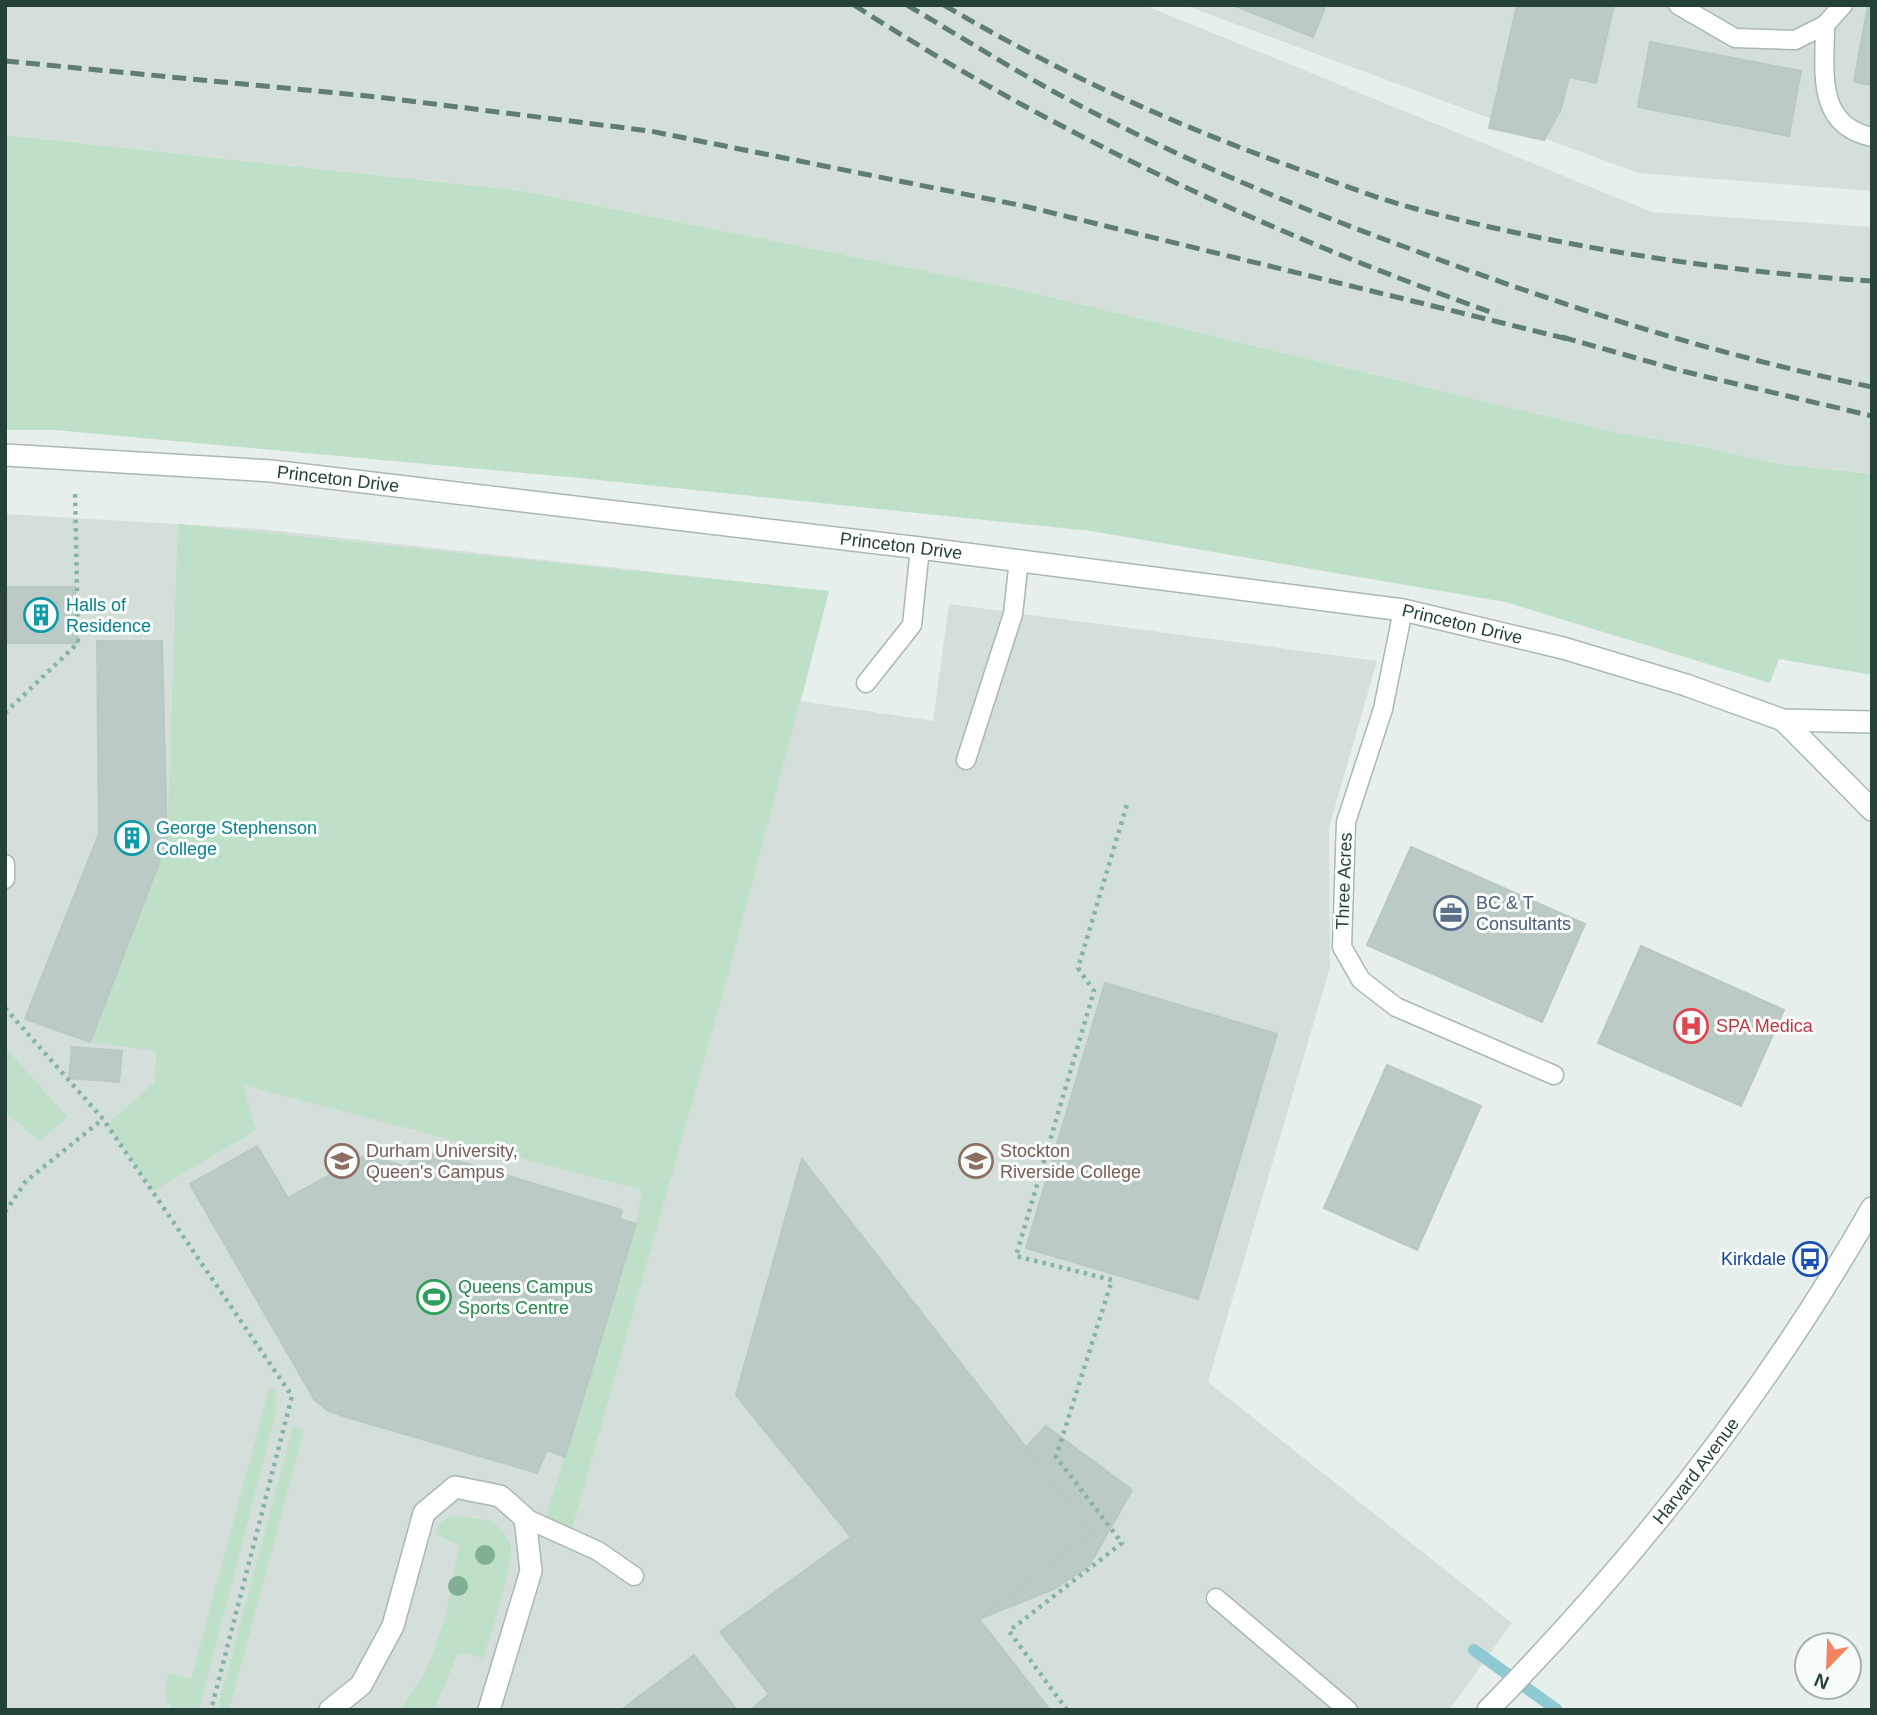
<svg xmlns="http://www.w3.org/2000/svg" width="1877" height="1715" font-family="Helvetica,sans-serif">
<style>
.built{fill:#d4dfda}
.green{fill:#bfe0c8}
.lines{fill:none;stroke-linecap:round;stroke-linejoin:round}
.stream{stroke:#8ec9d4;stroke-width:12}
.building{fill:#bbcac4;stroke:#b8c9c2;stroke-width:2}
.service-casing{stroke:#a8b8b2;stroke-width:21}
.minor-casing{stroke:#a8b8b2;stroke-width:24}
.tertiary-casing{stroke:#a8b8b2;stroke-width:24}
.path{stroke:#86b3a5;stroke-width:4.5;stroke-dasharray:3.5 5;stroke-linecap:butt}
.service{stroke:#fff;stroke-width:18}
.minor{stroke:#fff;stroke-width:21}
.tertiary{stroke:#fff;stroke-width:21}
.rail{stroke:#5f7d75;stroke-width:5;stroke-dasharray:14 7;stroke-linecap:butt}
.tree{fill:#80af93}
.labels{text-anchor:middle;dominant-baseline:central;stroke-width:6;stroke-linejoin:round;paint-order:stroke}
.street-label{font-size:18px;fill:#24423a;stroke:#f7fbf9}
.culture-label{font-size:18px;fill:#0d838f;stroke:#f7fbf9;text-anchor:start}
.service-label{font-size:18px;fill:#4e5e75;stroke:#f7fbf9;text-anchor:start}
.health-label{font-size:18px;fill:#be3a42;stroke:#f7fbf9;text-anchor:start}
.education-label{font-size:18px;fill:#785e54;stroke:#f7fbf9;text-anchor:start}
.transit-label{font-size:18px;fill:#164399;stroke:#f7fbf9;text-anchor:end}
.leisure-label{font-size:18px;fill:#27864d;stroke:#f7fbf9;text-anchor:start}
</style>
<rect width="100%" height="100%" fill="#e6efeb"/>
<!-- built -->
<g class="built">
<polygon points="5,5 1144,5 1652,212 1872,227 1872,474 1779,464 1694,445 1612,432 1030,292 523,191 5,135"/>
<polygon points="1184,5 1872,5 1872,191 1638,173"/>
<polygon points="5,514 260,529 829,591 801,701 933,721 949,604 1377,661 1329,828 1330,967 1208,1382 1512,1623 1449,1710 5,1710"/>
</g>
<!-- green -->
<g class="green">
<polygon points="5,135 523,191 1030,292 1612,432 1694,445 1779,464 1872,474 1872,675 1779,659 1770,683 1505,602 1091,531 579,478 55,430 5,430"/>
<polygon points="178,524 829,591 726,982 572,1529 543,1526 636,1224 642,1190 243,1085 256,1130 153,1191 107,1125 155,1082 156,1051 90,1042 167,842"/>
<polygon points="5,1047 67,1117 40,1141 5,1112"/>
<polygon points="269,1389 275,1390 277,1409 199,1710 171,1710 165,1693 168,1673 191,1679"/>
<polygon points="293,1426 304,1430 229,1710 217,1710"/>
<path d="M451,1515L492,1521C500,1529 508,1536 511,1547C514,1560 489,1642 483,1658L465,1653L457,1655L434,1710H400L424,1675L433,1653L447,1611L459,1545L435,1534L439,1524Z"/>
</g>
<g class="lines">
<!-- stream -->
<polyline class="stream" points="1474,1650 1557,1710"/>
</g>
<!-- building -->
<g class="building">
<polygon points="1233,5 1326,5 1313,37"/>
<polygon points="1517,5 1614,5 1596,83 1569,77 1561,109 1544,140 1489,128"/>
<polygon points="1868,5 1872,5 1872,85 1854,82"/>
<polygon points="1650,42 1801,71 1789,136 1638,107"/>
<polygon points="5,587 75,587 78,643 5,643"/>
<polygon points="97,641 162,641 167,842 90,1042 25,1019 99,834"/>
<polygon points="1411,847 1585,924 1542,1022 1367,945"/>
<polygon points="1641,946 1784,1010 1741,1106 1598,1043"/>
<polygon points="1105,983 1277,1034 1198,1299 1026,1248"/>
<polygon points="72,1047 122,1051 119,1082 69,1078"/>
<polygon points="1387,1065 1481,1106 1417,1250 1324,1208"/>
<polygon points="257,1146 288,1198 368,1154 408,1168 415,1148 622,1210 620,1219 636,1224 565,1457 547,1450 537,1473 343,1416 327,1410 314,1399 190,1184"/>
<polygon points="802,1159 1092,1532 979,1619 1050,1710 751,1710 769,1694 720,1632 851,1537 736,1395"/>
<polygon points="1046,1426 1132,1490 1089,1566 1054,1589 979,1619 1092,1532 1025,1448"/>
<polygon points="694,1655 737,1710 621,1710"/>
</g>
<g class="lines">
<!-- service casing -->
<g class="service-casing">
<g id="service">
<polyline points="1678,5 1735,38 1795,40 1825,25 1843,5"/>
<path d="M1825,25C1825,71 1815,125 1872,137"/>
<polyline points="1403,610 1383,709 1346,822 1342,947 1361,980 1396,1007 1554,1075"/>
<polyline points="866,683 912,625 920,548"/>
<polyline points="966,760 1013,614 1019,560"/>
<polyline points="5,864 5,879"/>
<polyline points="525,1518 598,1551 634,1576"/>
<polyline points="1216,1598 1348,1710"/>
</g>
</g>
<!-- minor casing -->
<g class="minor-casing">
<polyline id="minor" points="330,1710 361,1685 393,1626 424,1513 455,1487 500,1496 525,1518 531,1571 489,1710"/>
</g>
<!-- tertiary casing -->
<g class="tertiary-casing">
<g id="tertiary">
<path id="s1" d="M5,455L271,471L920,548L1403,610L1563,648L1686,685L1783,720L1872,722"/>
<polyline points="1783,720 1872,810"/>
<path id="s2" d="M1488,1710C1638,1557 1766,1394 1872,1208"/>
</g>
</g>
<!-- path -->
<g class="path">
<polyline points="5,713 78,643 75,490"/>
<polyline points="5,1008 103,1119 292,1396 211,1710"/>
<polyline points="5,1212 26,1181 103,1119"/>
<polyline points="1067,1710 1009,1631 1122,1543 1056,1457 1112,1280 1016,1256 1094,991 1078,968 1128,801"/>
</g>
<!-- service -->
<use href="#service" class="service"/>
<!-- minor -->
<use href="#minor" class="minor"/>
<!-- tertiary -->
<use href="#tertiary" class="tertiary"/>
<!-- rail -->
<g class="rail">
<path d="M854,5C1056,135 1271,234 1496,314"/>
<path d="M907,5C954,33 1001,62 1049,89C1166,153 1290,205 1416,251C1565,307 1716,355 1872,387"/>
<path d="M944,5C1057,72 1175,125 1298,169C1336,182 1375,198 1413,208C1563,248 1718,271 1872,281"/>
<polyline points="5,61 378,97 650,131 1024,206 1572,340"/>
<polyline points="1562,337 1682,371 1872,416"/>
</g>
</g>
<!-- trees -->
<g class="tree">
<circle cx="485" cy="1555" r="10"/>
<circle cx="458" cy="1586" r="10"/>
</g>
<!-- icons -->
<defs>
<g id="building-ring" transform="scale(1.75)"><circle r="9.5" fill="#f7fbf9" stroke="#0f9aa8" stroke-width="1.5"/><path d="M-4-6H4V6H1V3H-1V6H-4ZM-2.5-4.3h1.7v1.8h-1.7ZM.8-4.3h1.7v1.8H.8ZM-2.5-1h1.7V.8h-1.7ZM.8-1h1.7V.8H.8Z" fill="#0f9aa8"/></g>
<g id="office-ring" transform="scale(1.75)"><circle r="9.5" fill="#f7fbf9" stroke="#5c6f8a" stroke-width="1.5"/><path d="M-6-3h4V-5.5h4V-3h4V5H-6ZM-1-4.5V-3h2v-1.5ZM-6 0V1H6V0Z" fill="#5c6f8a"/></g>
<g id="hospital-ring" transform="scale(1.75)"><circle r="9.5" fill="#f7fbf9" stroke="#e0444e" stroke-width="1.5"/><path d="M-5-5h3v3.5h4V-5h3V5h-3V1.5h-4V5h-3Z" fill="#e0444e"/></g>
<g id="university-ring" transform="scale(1.75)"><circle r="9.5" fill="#f7fbf9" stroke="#8d6e63" stroke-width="1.5"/><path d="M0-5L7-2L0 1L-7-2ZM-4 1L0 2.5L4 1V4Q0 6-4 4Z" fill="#8d6e63"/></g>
<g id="bus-ring" transform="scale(1.75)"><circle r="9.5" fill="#f7fbf9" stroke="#1a4fb4" stroke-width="1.5"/><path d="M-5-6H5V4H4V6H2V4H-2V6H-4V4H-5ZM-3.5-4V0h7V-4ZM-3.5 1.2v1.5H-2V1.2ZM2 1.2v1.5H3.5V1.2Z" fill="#1a4fb4"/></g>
<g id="stadium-ring" transform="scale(1.75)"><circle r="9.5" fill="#f7fbf9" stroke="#2e9e5b" stroke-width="1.5"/><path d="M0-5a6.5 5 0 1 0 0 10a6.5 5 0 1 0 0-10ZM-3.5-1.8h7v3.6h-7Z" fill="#2e9e5b"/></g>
</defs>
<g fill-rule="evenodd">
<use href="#building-ring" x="41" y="615"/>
<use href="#building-ring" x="132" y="838"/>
<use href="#office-ring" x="1451" y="913"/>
<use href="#hospital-ring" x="1691" y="1026"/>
<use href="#university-ring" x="342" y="1161"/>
<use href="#university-ring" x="976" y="1161"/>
<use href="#bus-ring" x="1810" y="1259"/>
<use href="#stadium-ring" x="434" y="1297"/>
</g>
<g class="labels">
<!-- street labels -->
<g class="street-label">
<text stroke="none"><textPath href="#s1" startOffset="334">Princeton Drive</textPath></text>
<text stroke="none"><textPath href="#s1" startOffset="901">Princeton Drive</textPath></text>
<text stroke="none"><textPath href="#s1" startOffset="1468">Princeton Drive</textPath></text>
<text transform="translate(1344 881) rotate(-88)">Three Acres</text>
<text stroke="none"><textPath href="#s2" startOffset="317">Harvard Avenue</textPath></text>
</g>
<!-- culture labels -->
<g class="culture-label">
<text x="66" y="605">Halls of<tspan x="66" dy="21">Residence</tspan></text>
<text x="156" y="828">George Stephenson<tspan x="156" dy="21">College</tspan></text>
</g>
<!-- service labels -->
<g class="service-label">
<text x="1476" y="903">BC &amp; T<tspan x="1476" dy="21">Consultants</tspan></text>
</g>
<!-- health labels -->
<g class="health-label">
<text x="1716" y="1026">SPA Medica</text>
</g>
<!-- education labels -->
<g class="education-label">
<text x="366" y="1151">Durham University,<tspan x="366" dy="21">Queen's Campus</tspan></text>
<text x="1000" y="1151">Stockton<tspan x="1000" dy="21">Riverside College</tspan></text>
</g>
<!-- transit labels -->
<g class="transit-label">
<text x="1786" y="1259">Kirkdale</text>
</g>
<!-- leisure labels -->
<g class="leisure-label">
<text x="458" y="1287">Queens Campus<tspan x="458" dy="21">Sports Centre</tspan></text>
</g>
</g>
<!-- border -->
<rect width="1877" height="1715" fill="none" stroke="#24423a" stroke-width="14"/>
<!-- north arrow -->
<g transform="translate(1828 1666) rotate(203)"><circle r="33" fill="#f7fbf9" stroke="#a3b1ad" stroke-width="2"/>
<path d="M0-5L12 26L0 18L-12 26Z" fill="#f4845f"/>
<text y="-10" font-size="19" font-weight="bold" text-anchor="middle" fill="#24423a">N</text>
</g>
</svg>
